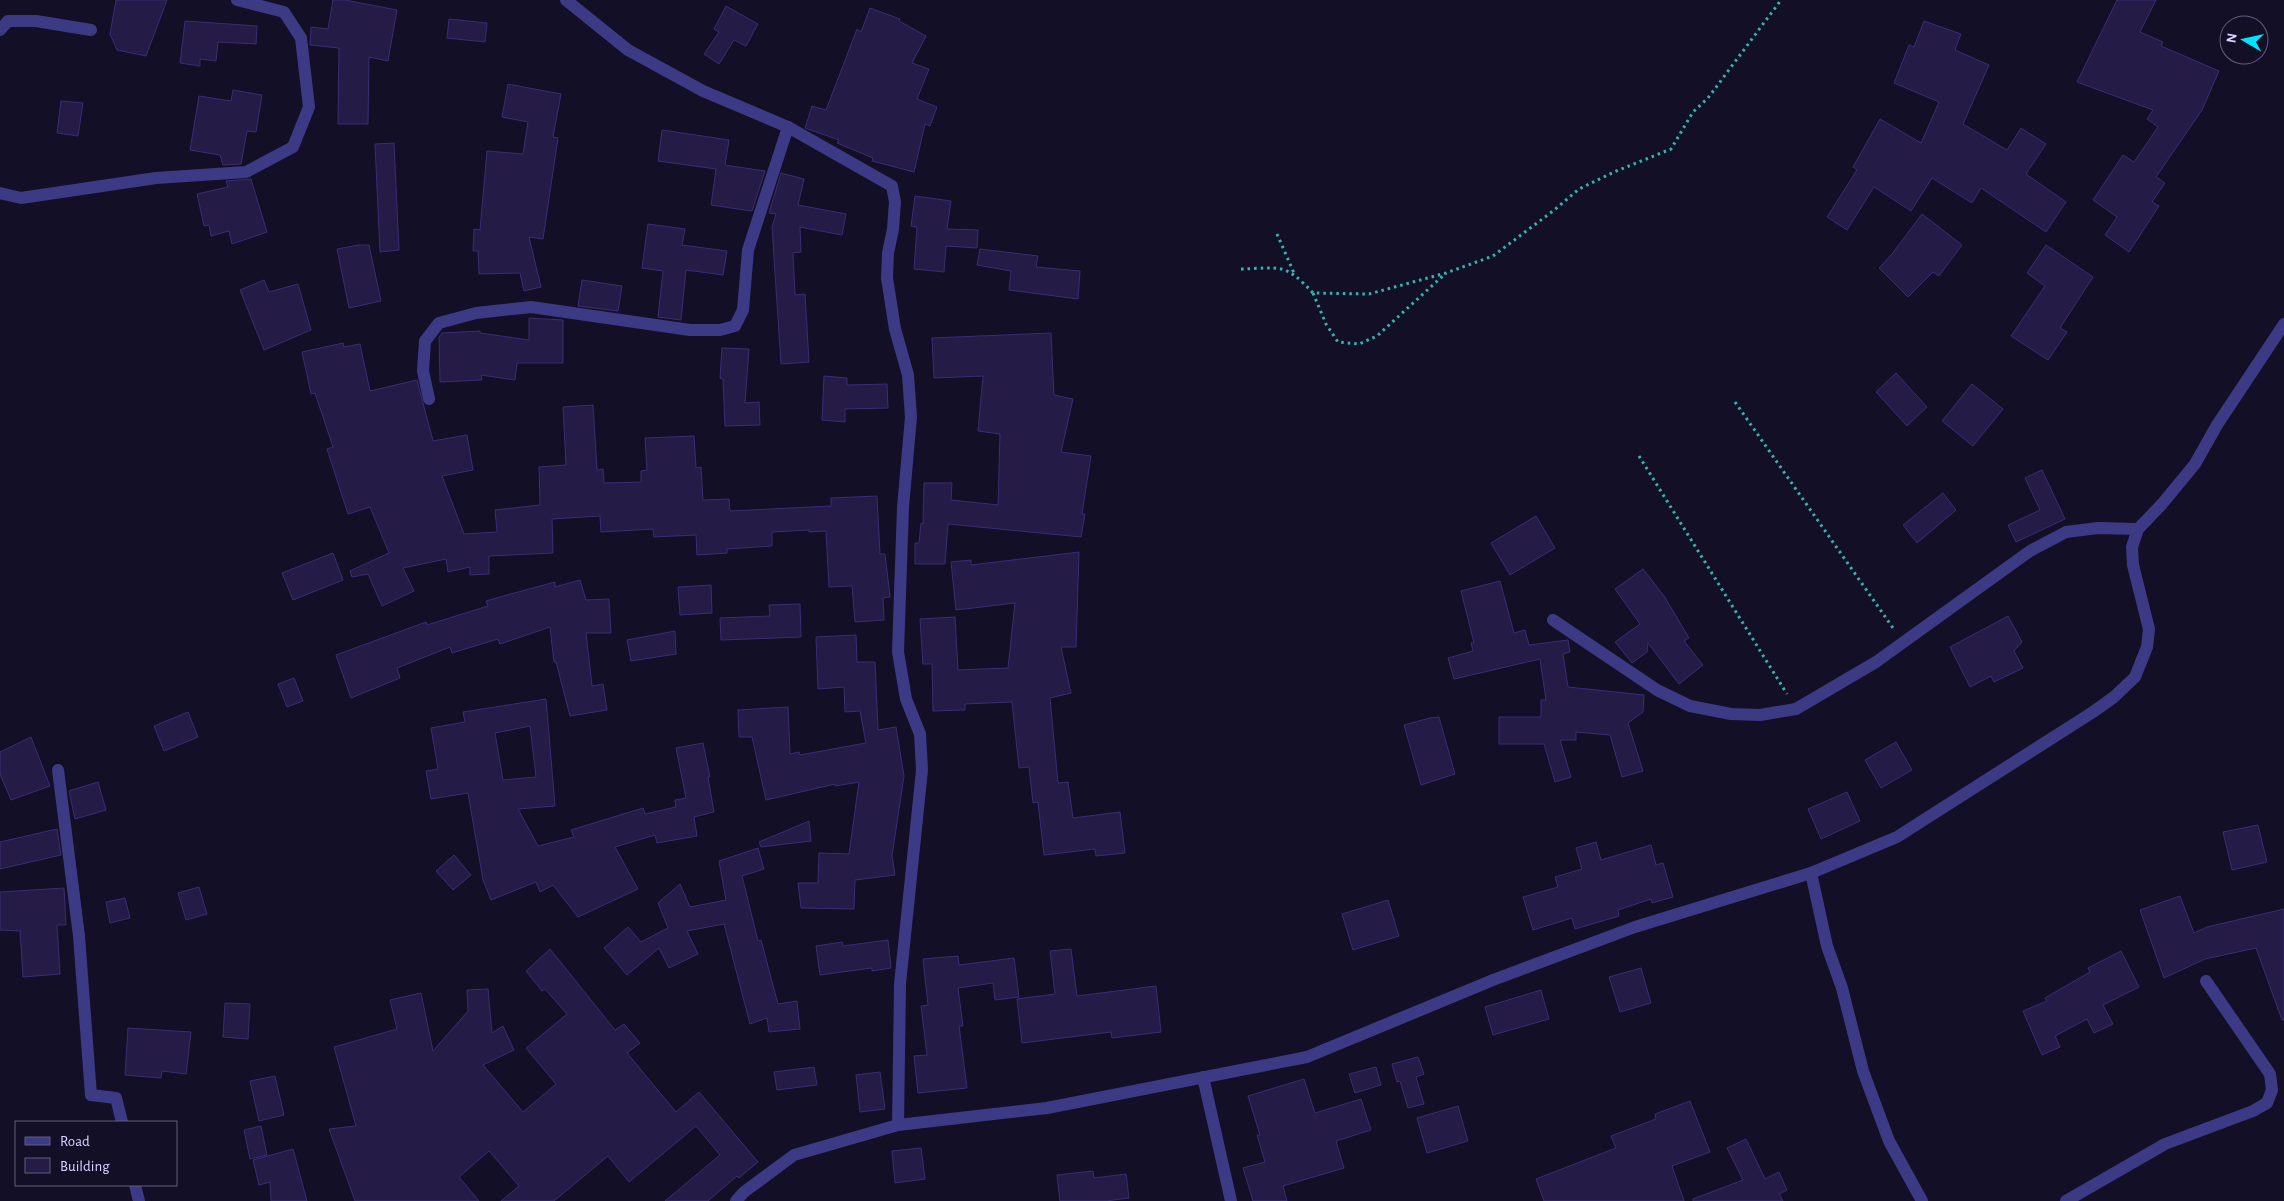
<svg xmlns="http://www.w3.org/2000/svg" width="2284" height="1201" font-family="'Alegreya Sans',sans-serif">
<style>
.building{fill:#241b47;stroke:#3b2d73;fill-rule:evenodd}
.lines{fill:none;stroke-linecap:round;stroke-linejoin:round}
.path{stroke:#2fb8b0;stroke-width:3;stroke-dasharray:2.5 4;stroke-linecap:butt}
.minor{stroke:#3d3a85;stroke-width:12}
</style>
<rect width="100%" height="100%" fill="#130f26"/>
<!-- building -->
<g class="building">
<polygon points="116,0 167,0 146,56 117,50 110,34"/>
<polygon points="333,0 345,0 397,10 388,61 369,57 368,124 338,124 339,48 310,45 311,27 328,29"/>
<polygon points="2117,0 2156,0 2140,32 2163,42 2161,46 2219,71 2202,110 2156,177 2165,183 2152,202 2159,206 2129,252 2105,235 2117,217 2093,200 2123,155 2134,162 2158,127 2147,119 2153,110 2077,82"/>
<polygon points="726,6 758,24 746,46 734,40 719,64 704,54 719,32 714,29"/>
<polygon points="870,8 900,19 899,21 926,36 912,63 929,69 917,99 937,107 930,126 925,124 914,172 872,161 873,158 837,143 839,140 805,128 812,106 826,110 857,29 861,32"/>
<polygon points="449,19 487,23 485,42 447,38"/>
<polygon points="185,21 257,26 256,44 218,42 216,61 200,59 200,66 180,63"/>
<polygon points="1924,21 1961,34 1955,50 1989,65 1963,124 2007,150 2021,128 2046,144 2026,174 2066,202 2046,232 1981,188 1972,203 1932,178 1911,211 1874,187 1847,230 1827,217 1857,170 1853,167 1880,119 1921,143 1939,102 1894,83 1909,45 1914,47"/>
<polygon points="508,84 561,94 553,137 558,138 543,239 529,237 541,287 524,291 520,273 479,274 478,251 473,251 474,229 480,230 487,151 523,154 528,122 502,117"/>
<polygon points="233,90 262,95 256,132 247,131 241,164 223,165 220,155 190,150 199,96 231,101"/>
<polygon points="61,101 83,103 78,136 57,133"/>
<polygon points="662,130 729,140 725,165 765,171 752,211 711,205 716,169 658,161"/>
<polygon points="394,143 399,250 380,252 375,144"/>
<polygon points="781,173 804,179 798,205 846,214 842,235 800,227 801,252 793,253 795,295 805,294 809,362 781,364 772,227 776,214 769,213"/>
<polygon points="251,179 267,232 232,244 229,231 211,236 209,225 204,226 197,194 228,187 226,181"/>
<polygon points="915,196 951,201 947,229 978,230 977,248 946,246 944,272 914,269 917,227 911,226"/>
<polygon points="1922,214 1962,245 1939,276 1933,272 1908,297 1879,268 1892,254"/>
<polygon points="648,224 685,229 682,245 727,251 723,275 686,270 681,320 658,317 663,271 642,268"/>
<polygon points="359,245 369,245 381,301 349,308 337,249"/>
<polygon points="2046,245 2093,277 2060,328 2067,332 2048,360 2011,336 2045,286 2027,273"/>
<polygon points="980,249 1038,256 1036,267 1080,271 1078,299 1009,290 1011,271 977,265"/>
<polygon points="264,280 269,292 298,284 311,330 264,350 240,290"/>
<polygon points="582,280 622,286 618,311 578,306"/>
<polygon points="529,318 563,320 563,363 517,363 515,380 481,375 482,380 440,382 439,337 442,333 480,331 480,333 529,340"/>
<polygon points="1051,333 1054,395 1073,399 1061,452 1091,456 1082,514 1085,514 1081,537 948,524 945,564 915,564 915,543 919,543 921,523 923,524 924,483 952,483 951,500 998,505 1000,434 978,431 983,376 934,378 932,338"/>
<polygon points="343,343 344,347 360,344 370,391 417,380 433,441 467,435 473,470 442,476 464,534 497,532 495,510 540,505 539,467 566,465 563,407 593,405 597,470 603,469 604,483 641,482 641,471 647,470 645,438 694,436 696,468 701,467 703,500 729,499 730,511 831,506 831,498 877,496 880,554 885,554 890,597 883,598 884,620 855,622 852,586 829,587 826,531 809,532 809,530 772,532 772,546 727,549 727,553 697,555 696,535 654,537 653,529 601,532 600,516 552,519 553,553 489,556 489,574 470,575 470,567 448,572 446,559 403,568 414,591 382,606 368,574 352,577 350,571 389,553 370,507 348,514 327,449 333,447 315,393 311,394 302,352"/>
<polygon points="722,348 749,349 745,403 759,402 760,425 725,426 723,379 720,378"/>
<polygon points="1896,373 1927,407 1907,426 1876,392"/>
<polygon points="824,376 847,378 847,385 887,384 888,408 845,409 845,422 822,420"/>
<polygon points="1972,384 2003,409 1973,446 1942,421"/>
<polygon points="2042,470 2065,519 2016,542 2008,525 2040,510 2025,478"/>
<polygon points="1943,493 1956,510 1917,543 1903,525"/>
<polygon points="1536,516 1555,548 1510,575 1491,543"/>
<polygon points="1079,552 1076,647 1061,647 1071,693 1050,698 1058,783 1068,782 1073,818 1120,812 1125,853 1096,856 1095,849 1044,855 1038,802 1033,803 1029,767 1019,768 1012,702 965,704 965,710 933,711 932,664 923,664 920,619 955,617 958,670 1008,668 1015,603 956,610 951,562 971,560 971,565"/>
<polygon points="333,553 343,580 293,600 282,573"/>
<polygon points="1643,569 1664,596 1689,638 1684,641 1703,665 1679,684 1648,643 1647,652 1632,663 1615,642 1640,624 1615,589"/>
<polygon points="580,580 586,600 609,599 611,633 586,633 592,686 603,684 607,710 570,716 556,662 554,662 550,627 500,644 498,639 452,653 450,647 397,668 400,678 351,698 336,655 426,622 427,625 488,606 486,601 507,595 555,582 555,587"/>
<polygon points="1500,581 1514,633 1525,630 1529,645 1568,640 1570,652 1563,654 1568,687 1644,695 1643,712 1628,723 1643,771 1622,777 1610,735 1576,732 1576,740 1560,740 1571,777 1555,782 1544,744 1499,744 1499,717 1541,717 1541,700 1546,700 1540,659 1454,679 1448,658 1473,651 1471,643 1474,643 1461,591"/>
<polygon points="711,585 712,613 680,615 678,587"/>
<polygon points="800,604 801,637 721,640 720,618 770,616 769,605"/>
<polygon points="2008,616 2022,642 2014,651 2023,668 1994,682 1991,676 1970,687 1950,647"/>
<polygon points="675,631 676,654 631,661 627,640"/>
<polygon points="856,635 857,662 875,662 878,730 896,727 904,776 892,856 895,875 855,880 854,909 801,908 798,883 818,883 819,853 849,854 859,782 835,786 835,784 766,800 752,737 739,737 738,710 788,707 790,754 799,752 800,755 866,743 860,711 845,712 844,687 818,689 816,637"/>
<polygon points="294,678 303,701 287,707 278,684"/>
<path d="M546,699L555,806L518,809L538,846L574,837L571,830L643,808L645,814L676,807L675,800L686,798L676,748L703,743L710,777H708L714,812L694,817L697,836L657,843L655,835L615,847L638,889L578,917L553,885L540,892L536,882L491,900L483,880L468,793L431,799L426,771L438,769L431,728L465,722L463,712ZM530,726L536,777L503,780L495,733Z"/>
<polygon points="188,712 198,737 164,751 154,726"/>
<polygon points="1439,717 1455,774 1421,785 1404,725 1430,718"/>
<polygon points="31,737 50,786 11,800 0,774 0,752"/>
<polygon points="1896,742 1912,770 1881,788 1865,760"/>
<polygon points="98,782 106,810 75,819 69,791"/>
<polygon points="1847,792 1860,821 1821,839 1808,809"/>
<polygon points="809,821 811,841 761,847 759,842"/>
<polygon points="2258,825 2267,862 2232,870 2223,832"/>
<polygon points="57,829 61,855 0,869 0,842"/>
<polygon points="1596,842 1601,860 1651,845 1656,865 1663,863 1673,897 1652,903 1651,899 1618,910 1619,916 1575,929 1572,918 1533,930 1523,897 1558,887 1555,877 1582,869 1576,848"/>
<polygon points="758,848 764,869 742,876 758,941 761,940 778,1004 797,1001 800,1029 769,1032 767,1018 750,1024 724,924 687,931 698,954 669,968 659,948 627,975 604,948 628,927 641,942 668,928 658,903 680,884 690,907 726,900 719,861"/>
<polygon points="454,855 471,875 453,890 436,871"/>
<polygon points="199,887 207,914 186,920 178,893"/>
<polygon points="64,888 66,925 57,925 60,974 23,977 20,931 0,930 0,892"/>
<polygon points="2180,896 2194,933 2207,927 2284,909 2284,1020 2282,1020 2256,948 2205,959 2164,978 2140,910"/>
<polygon points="125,898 130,918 110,923 106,902"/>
<polygon points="1388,900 1399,936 1353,950 1342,914"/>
<polygon points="888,940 891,968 872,971 872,968 820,975 816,946 842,942 843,946"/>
<polygon points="550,949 615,1030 624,1024 640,1043 627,1053 676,1112 699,1092 758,1162 739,1178 737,1176 708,1201 665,1201 720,1155 696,1126 629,1182 608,1156 554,1201 501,1201 519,1186 489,1151 459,1177 479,1201 355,1201 329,1129 356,1126 334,1047 397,1029 390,1000 421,993 433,1051 468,1011 467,990 488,989 492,1033 503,1026 514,1050 483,1065 523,1112 556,1084 526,1048 567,1014 545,989 542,991 526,971"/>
<polygon points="1071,949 1077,996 1156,986 1161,1032 1112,1038 1111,1032 1022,1043 1017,999 1055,994 1050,951"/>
<polygon points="2121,951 2139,987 2103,1005 2113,1024 2094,1033 2087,1019 2055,1036 2060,1047 2042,1055 2023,1011 2047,1001 2045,998 2090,972 2088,968"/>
<polygon points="958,956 959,965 1014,958 1019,997 995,1000 993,983 958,988 963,1026 959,1026 967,1088 918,1093 914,1056 927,1055 921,1006 928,1005 923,959"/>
<polygon points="1641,968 1651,1003 1620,1012 1609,977"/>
<polygon points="1541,990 1549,1019 1493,1035 1485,1007"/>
<polygon points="225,1003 250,1004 248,1039 223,1037"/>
<polygon points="128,1028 191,1032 186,1074 162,1071 161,1078 125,1075"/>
<polygon points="1418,1057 1424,1074 1416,1077 1424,1104 1408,1108 1400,1081 1397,1082 1392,1064"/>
<polygon points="814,1067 817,1085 777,1090 774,1072"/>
<polygon points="1376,1067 1381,1085 1355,1093 1349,1074"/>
<polygon points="880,1072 885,1109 860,1112 856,1075"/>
<polygon points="275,1076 284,1115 259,1121 250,1081"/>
<polygon points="1304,1079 1315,1113 1361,1099 1371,1130 1336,1141 1344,1168 1283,1186 1287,1201 1253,1201 1243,1168 1265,1162 1257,1135 1260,1135 1248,1096"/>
<polygon points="1690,1101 1710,1152 1672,1166 1684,1201 1544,1201 1536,1179 1616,1148 1611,1136 1656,1119 1655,1114"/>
<polygon points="1458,1106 1468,1141 1427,1153 1417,1118"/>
<polygon points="261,1126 267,1155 250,1159 244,1130"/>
<polygon points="1746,1139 1765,1179 1779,1172 1787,1190 1779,1194 1783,1201 1693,1201 1693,1199 1743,1180 1727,1148"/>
<polygon points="921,1148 925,1179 895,1183 892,1151"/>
<polygon points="293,1149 307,1201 271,1201 270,1182 259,1185 253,1160"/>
<polygon points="1093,1171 1094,1178 1126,1174 1129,1198 1106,1201 1060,1201 1057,1175"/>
</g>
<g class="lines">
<!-- path -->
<g class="path">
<polyline points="1277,234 1294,273"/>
<path d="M1241,269C1281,268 1284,262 1313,293L1369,294L1446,273L1493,256L1553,211L1579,189L1614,172L1671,149L1693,112L1708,98L1781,0"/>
<polyline points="1313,293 1326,324 1338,342 1359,344 1377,336 1446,273"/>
<polyline points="1735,402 1893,628"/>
<polyline points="1639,456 1787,694"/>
</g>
<!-- minor -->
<g class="minor">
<polyline points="566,0 628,50 703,91 788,127 892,186 895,202 893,229 888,253 887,278 895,329 908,375 911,417 903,507 898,652 906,699 920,734 922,770 900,984 898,1125"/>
<polyline points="0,30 8,21 36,21 91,30"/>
<polyline points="0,193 21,198 156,178 246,172 293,147 309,107 301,38 284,12 237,0"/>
<polyline points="429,399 423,371 425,341 439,323 476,313 531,307 690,330 720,330 735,326 743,310 748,250 788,127"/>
<polyline points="1553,620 1657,690 1690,706 1731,714 1760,715 1796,709 1876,662 2030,551 2066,532 2098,528 2138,529"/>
<polyline points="58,770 79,936 91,1095 116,1098 122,1122"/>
<polyline points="1811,873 1827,946 1842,988 1863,1071 1889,1141 1922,1201"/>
<polyline points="1203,1077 1231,1201"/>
<polyline points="135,1185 139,1201"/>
<polyline points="736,1201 744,1192 794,1155 898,1125 1047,1108 1307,1057 1493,980 1635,927 1811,873 1897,837 2093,712 2114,697 2135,677 2147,647 2149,629 2133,565 2132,547 2138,529 2162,504 2195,464 2217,425 2284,324"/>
<polyline points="2066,1201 2165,1144 2253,1111 2267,1103 2272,1090 2270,1074 2206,981"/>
</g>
</g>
<!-- legend -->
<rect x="15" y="1121" width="162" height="65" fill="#130f26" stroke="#625e7d"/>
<rect x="25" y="1137" width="25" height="8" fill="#3d3a85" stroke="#625e7d"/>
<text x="60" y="1146" font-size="15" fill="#d9d4ff">Road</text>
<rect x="25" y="1158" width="25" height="15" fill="#241b47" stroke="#625e7d"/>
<text x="60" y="1171" font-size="15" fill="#d9d4ff">Building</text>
<!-- north arrow -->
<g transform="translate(2244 40) rotate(279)"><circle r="24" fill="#130f26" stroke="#625e7d"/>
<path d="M0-4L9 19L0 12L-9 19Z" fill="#00e5ff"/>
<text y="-8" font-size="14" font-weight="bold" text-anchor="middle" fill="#d9d4ff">N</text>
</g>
</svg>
